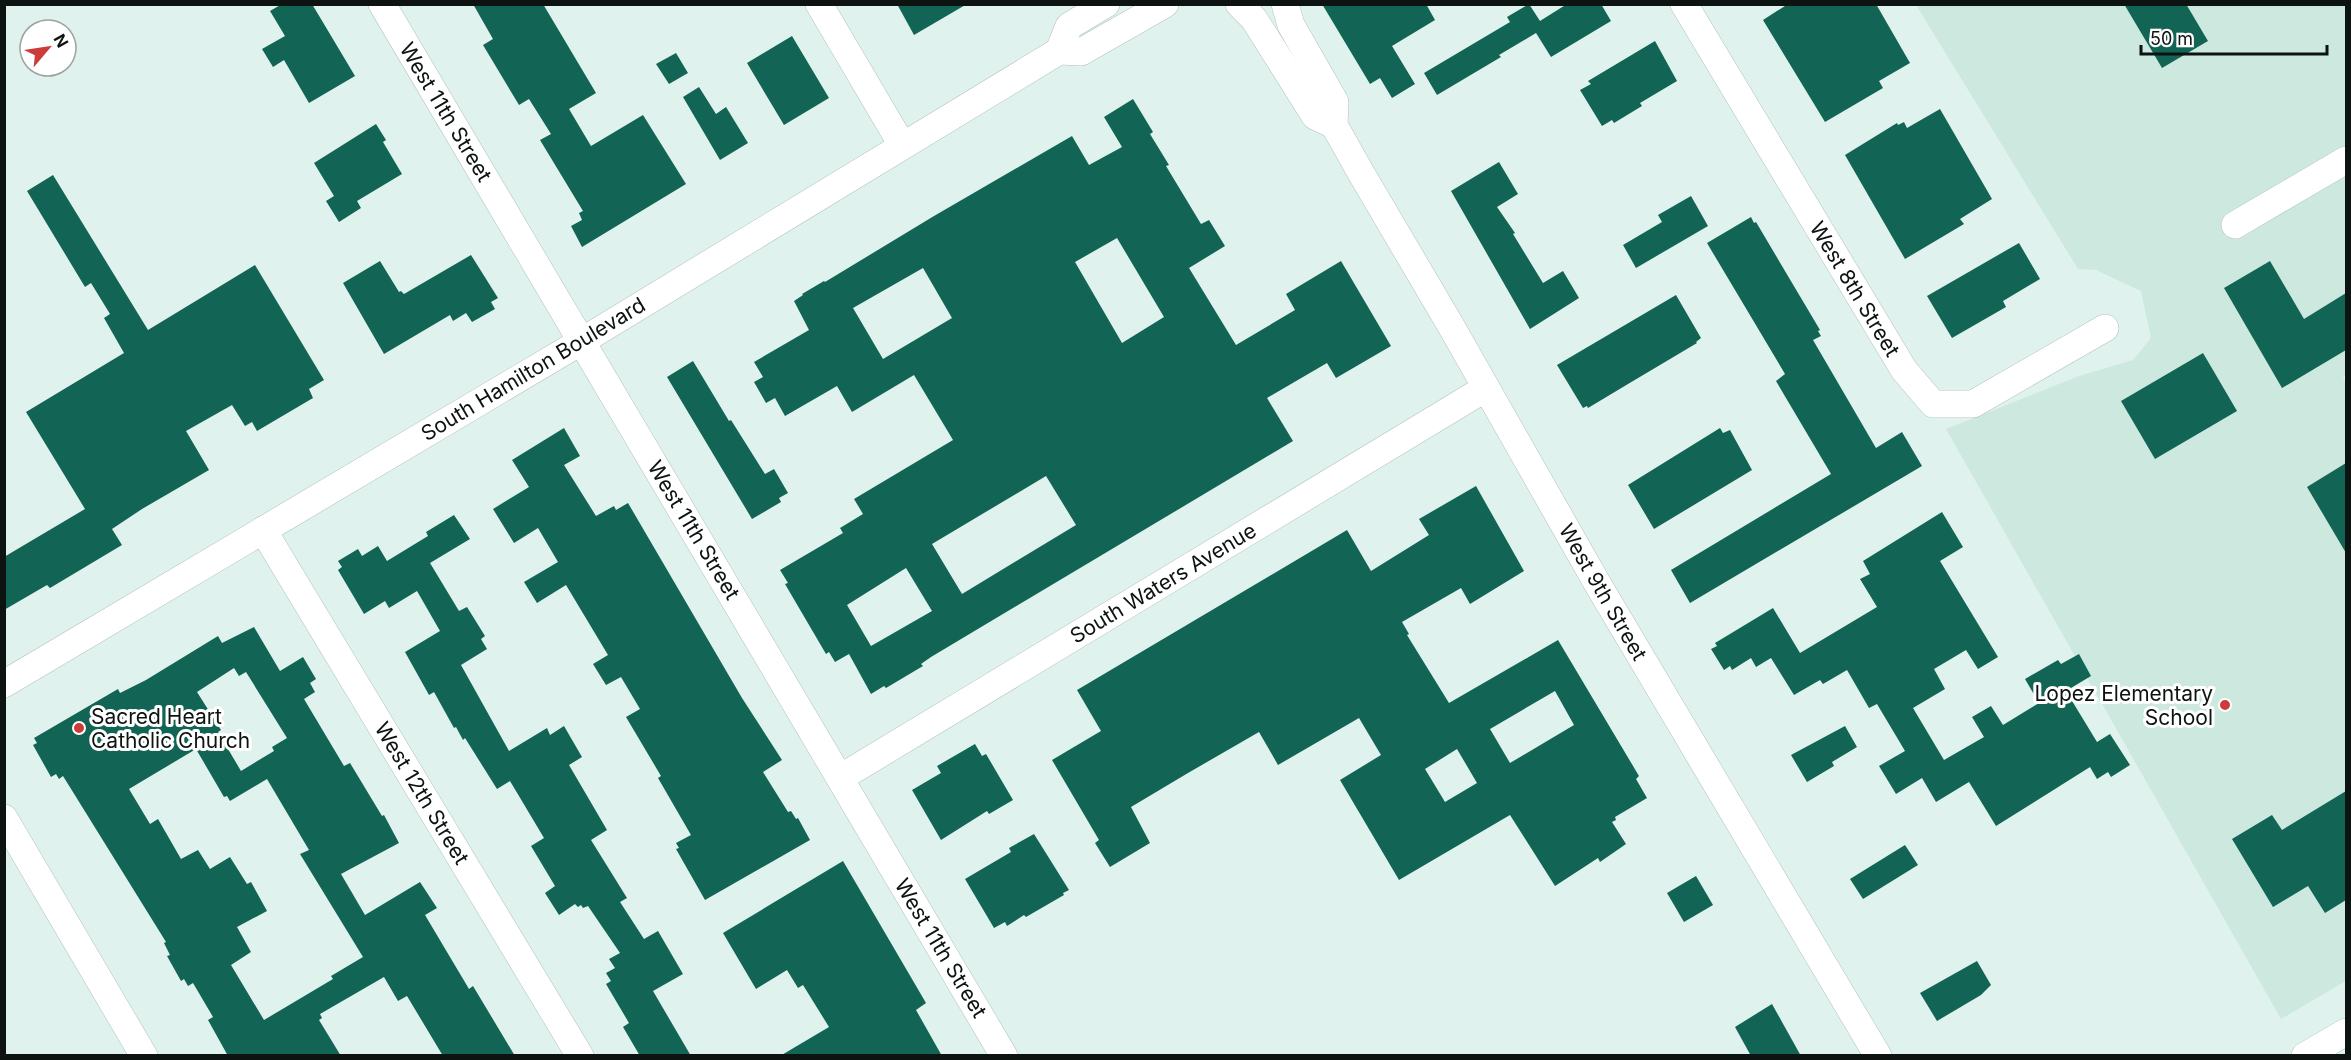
<svg xmlns="http://www.w3.org/2000/svg" width="2351" height="1060" font-family="Inter,sans-serif">
<style>
.built{fill:#cce8df}
.building{fill:#126454;fill-rule:evenodd}
.lines{fill:none;stroke-linecap:round;stroke-linejoin:round}
.minor-casing{stroke:#b1c3bd;stroke-width:28}
.minor{stroke:#fff;stroke-width:27}
.poi-dot{fill:#cb3c3b;stroke:#fff;stroke-width:2}
.labels{text-anchor:middle;dominant-baseline:central;stroke-width:6;stroke-linejoin:round;paint-order:stroke}
.street-label{font-size:21px;fill:#0c1311;stroke:#fff}
.poi-label{font-size:21px;fill:#0c1311;stroke:#fff;text-anchor:end}
</style>
<rect width="100%" height="100%" fill="#e0f2ed"/>
<!-- built -->
<polygon class="built" points="1916,5 2346,5 2346,374 2343,377 2346,383 2346,981 2281,1019 1946,429 2079,376 2133,360 2151,338 2141,291 2096,270 2078,269"/>
<!-- building -->
<g class="building">
<polygon points="282,4 312,4 355,76 309,103 284,60 273,67 262,49 285,36 270,11"/>
<polygon points="473,4 543,4 596,93 569,109 591,146 643,115 686,184 582,247 571,226 582,220 579,213 583,211 540,140 551,134 529,99 519,105 483,45 493,39"/>
<polygon points="897,4 967,4 914,35"/>
<polygon points="1322,4 1426,4 1435,20 1392,46 1415,84 1392,98 1380,78 1370,84"/>
<polygon points="1529,4 1540,21 1567,4 1601,4 1611,21 1551,57 1536,33 1499,55 1501,57 1437,95 1424,73 1510,22 1507,17"/>
<polygon points="1788,4 1876,4 1910,63 1879,81 1883,88 1825,122 1763,20"/>
<polygon points="2124,4 2186,4 2208,41 2162,68"/>
<polygon points="792,36 829,98 784,125 747,63"/>
<polygon points="1655,41 1677,81 1640,103 1642,106 1614,123 1612,120 1602,126 1580,90 1591,84 1588,81"/>
<polygon points="676,53 688,73 669,84 656,64"/>
<polygon points="699,87 716,114 726,107 748,143 720,160 683,97"/>
<path d="M1133,99L1153,132L1150,134L1169,165L1166,166L1201,224L1209,220L1225,246L1189,268L1236,345L1295,310L1286,294L1341,261L1391,346L1336,378L1327,363L1267,398L1293,441L931,657L921,664L923,666L886,688L884,686L871,694L849,654L835,662L829,652L826,654L785,584L788,583L780,570L843,533L840,528L863,514L854,499L953,440L914,375L852,412L837,386L785,416L775,398L766,403L754,382L763,377L754,362L809,330L794,301L803,295L802,294L824,281L825,282L934,216L1072,136L1089,165L1122,147L1104,117ZM1117,238L1164,317L1122,343L1075,262ZM923,268L952,318L883,359L853,308ZM1046,476L1076,525L962,594L932,544ZM906,568L932,611L871,646L847,605Z"/>
<polygon points="1940,109 1992,199 1960,219 1964,224 1905,259 1845,155 1897,123 1898,125 1904,122 1907,128"/>
<polygon points="376,124 386,140 383,142 402,174 357,201 361,208 339,222 326,201 334,196 314,163"/>
<polygon points="1499,162 1518,194 1497,207 1515,233 1513,234 1543,283 1563,271 1579,298 1530,329 1451,191"/>
<polygon points="53,175 148,330 255,265 324,380 309,389 313,398 257,431 252,422 245,426 232,405 186,431 209,470 142,509 112,529 122,545 50,588 47,585 4,610 4,557 85,509 26,412 124,353 104,318 110,314 91,283 85,287 27,191"/>
<polygon points="1691,196 1708,226 1636,268 1623,245 1662,222 1658,215"/>
<polygon points="1751,217 1754,223 1756,222 1820,330 1818,331 1821,336 1813,340 1876,448 1902,432 1922,466 1690,603 1671,570 1831,474 1776,381 1785,374 1707,243"/>
<polygon points="2019,243 2040,279 2003,301 2006,307 1952,338 1927,296"/>
<polygon points="471,255 498,298 491,302 495,309 472,322 466,313 453,321 450,315 384,354 343,283 380,261 399,292 401,291 404,294"/>
<polygon points="2270,261 2304,319 2346,293 2346,350 2282,388 2224,288"/>
<polygon points="1676,295 1701,338 1696,342 1697,343 1628,384 1588,408 1587,406 1583,408 1557,365"/>
<polygon points="2203,353 2237,411 2155,459 2121,401"/>
<polygon points="693,361 729,421 731,420 765,474 774,469 788,493 779,498 781,502 752,519 667,377"/>
<polygon points="564,428 580,456 564,465 596,516 614,506 616,510 628,503 742,698 782,760 763,772 788,812 791,811 796,819 798,818 810,840 705,900 676,849 679,848 676,843 691,835 658,778 661,776 626,717 640,709 621,677 606,685 593,664 608,655 566,585 537,603 524,582 558,562 538,528 514,543 493,509 529,487 512,460"/>
<polygon points="1720,428 1723,433 1730,430 1752,470 1654,529 1628,485"/>
<polygon points="2346,463 2346,553 2307,487"/>
<path d="M1476,486L1524,571L1470,604L1461,588L1402,622L1409,634L1407,635L1449,703L1558,640L1639,776L1636,779L1647,798L1615,817L1616,820L1612,822L1626,844L1600,862L1598,858L1555,886L1510,815L1399,880L1340,780L1381,755L1359,718L1278,765L1259,732L1188,773L1131,807L1150,843L1110,867L1095,843L1099,840L1052,760L1101,731L1077,690L1347,530L1371,571L1429,535L1419,519ZM1555,691L1574,725L1510,763L1490,729ZM1457,749L1477,783L1445,802L1425,769Z"/>
<polygon points="1942,512 1963,547 1940,561 1998,657 1978,669 1966,650 1934,669 1945,689 1913,708 1944,760 1984,737 1972,717 1991,706 2003,725 2039,703 2025,679 2058,660 2061,664 2079,654 2091,676 2066,691 2097,742 2110,734 2130,765 2111,777 2108,772 2097,779 2090,767 1996,826 1969,782 1936,802 1922,778 1896,794 1879,766 1905,751 1877,704 1869,708 1847,670 1823,684 1820,680 1794,695 1771,658 1756,667 1751,658 1732,670 1730,666 1724,670 1711,649 1717,646 1715,643 1773,608 1800,653 1877,607 1860,579 1870,574 1863,561"/>
<polygon points="454,515 470,539 430,563 459,611 467,607 485,636 481,639 487,649 461,665 509,751 547,728 550,735 564,726 582,757 569,765 607,830 591,840 627,898 620,902 644,939 658,931 683,974 653,991 691,1056 640,1056 623,1027 629,1023 606,984 611,981 606,973 615,968 609,959 620,953 588,906 583,908 581,905 578,907 575,904 559,915 545,893 555,886 531,846 544,838 510,781 497,789 465,738 463,740 456,727 454,728 434,692 429,695 405,652 440,631 417,591 389,608 385,601 364,614 338,570 342,567 338,561 358,549 362,556 378,546 387,561 428,536 426,532"/>
<path d="M254,627L280,671L303,657L316,679L310,683L315,692L304,699L344,766L350,763L382,816L384,815L399,843L341,874L365,915L420,882L437,908L425,915L469,989L473,986L515,1056H443L407,996L398,1001L384,977L320,1014L322,1018L319,1020L341,1056H228L208,1020L213,1017L193,983L188,986L184,979L181,981L167,956L170,955L164,943L166,942L63,776L59,779L56,774L51,777L33,745L37,743L34,738L118,689L120,693L146,680L218,636L222,643ZM234,668L239,676L246,672L287,738L272,747L274,751L241,771L218,732L221,730L197,692ZM196,749L224,797L227,796L230,801L267,779L309,850L300,854L363,957L331,976L333,979L264,1020L231,965L251,952L237,927L267,911L251,882L247,884L230,857L210,869L198,850L181,859L158,819L150,824L129,789Z"/>
<polygon points="1845,726 1857,747 1832,762 1834,766 1807,782 1791,755"/>
<polygon points="975,744 982,756 986,754 1013,800 989,814 987,811 941,840 912,790 941,773 937,766"/>
<polygon points="2346,791 2346,900 2325,913 2308,886 2273,907 2232,839 2272,815 2282,830"/>
<polygon points="1034,834 1069,890 1063,893 1064,895 1026,917 1024,915 1007,926 1005,922 994,928 965,879 1011,852 1009,848"/>
<polygon points="1905,845 1918,865 1863,899 1850,879"/>
<polygon points="843,861 926,1003 916,1010 942,1056 780,1056 829,1027 803,985 798,988 787,970 756,989 723,933"/>
<polygon points="1696,876 1713,905 1684,922 1667,893"/>
<polygon points="1977,961 1991,985 1981,995 1937,1021 1920,993"/>
<polygon points="1772,1004 1801,1056 1751,1056 1735,1027"/>
</g>
<g class="lines">
<!-- minor casing -->
<g class="minor-casing">
<g id="minor">
<polyline points="382,4 1004,1056"/>
<polyline points="819,4 902,145"/>
<polyline points="1239,4 1254,19 1315,116 1334,125"/>
<polyline points="1285,4 1291,25 1335,102 1334,125 1361,173 1451,326 1597,583 1878,1056"/>
<polyline points="1684,4 1904,370 1933,404 1973,404 2105,328"/>
<polyline points="1059,51 1069,26 1106,4"/>
<polyline points="2235,225 2346,160"/>
<polyline points="263,530 580,1056"/>
<polyline points="4,684 582,341 1059,51 1081,52 1165,4"/>
<polyline points="840,778 1486,388"/>
<polyline points="4,818 144,1056"/>
<polyline points="2305,1056 2346,1032"/>
</g>
</g>
<!-- minor -->
<use href="#minor" class="minor"/>
</g>
<!-- markers -->
<g class="poi-dot">
<circle cx="2225" cy="705" r="6"/>
<circle cx="79" cy="728" r="6"/>
</g>
<g class="labels">
<!-- street labels -->
<g class="street-label">
<text transform="translate(446 112) rotate(59)">West 11th Street</text>
<text transform="translate(1855 289) rotate(59)">West 8th Street</text>
<text transform="translate(533 369) rotate(-31)">South Hamilton Boulevard</text>
<text transform="translate(694 530) rotate(59)">West 11th Street</text>
<text transform="translate(1163 583) rotate(-31)">South Waters Avenue</text>
<text transform="translate(1603 592) rotate(60)">West 9th Street</text>
<text transform="translate(422 793) rotate(59)">West 12th Street</text>
<text transform="translate(941 948) rotate(59)">West 11th Street</text>
</g>
<!-- poi labels -->
<g class="poi-label">
<text x="2213" y="693">Lopez Elementary<tspan x="2213" dy="24">School</tspan></text>
<text x="91" y="716" text-anchor="start">Sacred Heart<tspan x="91" dy="24">Catholic Church</tspan></text>
</g>
</g>
<!-- border -->
<rect width="2351" height="1060" fill="none" stroke="#0c1311" stroke-width="12"/>
<!-- north arrow -->
<g transform="translate(48 48) rotate(61)"><circle r="28" fill="#ffffff" stroke="#9ea1a0" stroke-width="1.5"/>
<path d="M0-4.5L10 22L0 15L-10 22Z" fill="#cb3c3b"/>
<text y="-9" font-size="16" font-weight="bold" text-anchor="middle" fill="#0c1311">N</text>
</g>
<!-- scale -->
<path d="M2141 45v9h186v-9" fill="none" stroke="#0c1311" stroke-width="3"/>
<text x="2150" y="45" font-size="18" fill="#0c1311" stroke="#ffffff" stroke-width="4.5" paint-order="stroke">50 m</text>
</svg>
